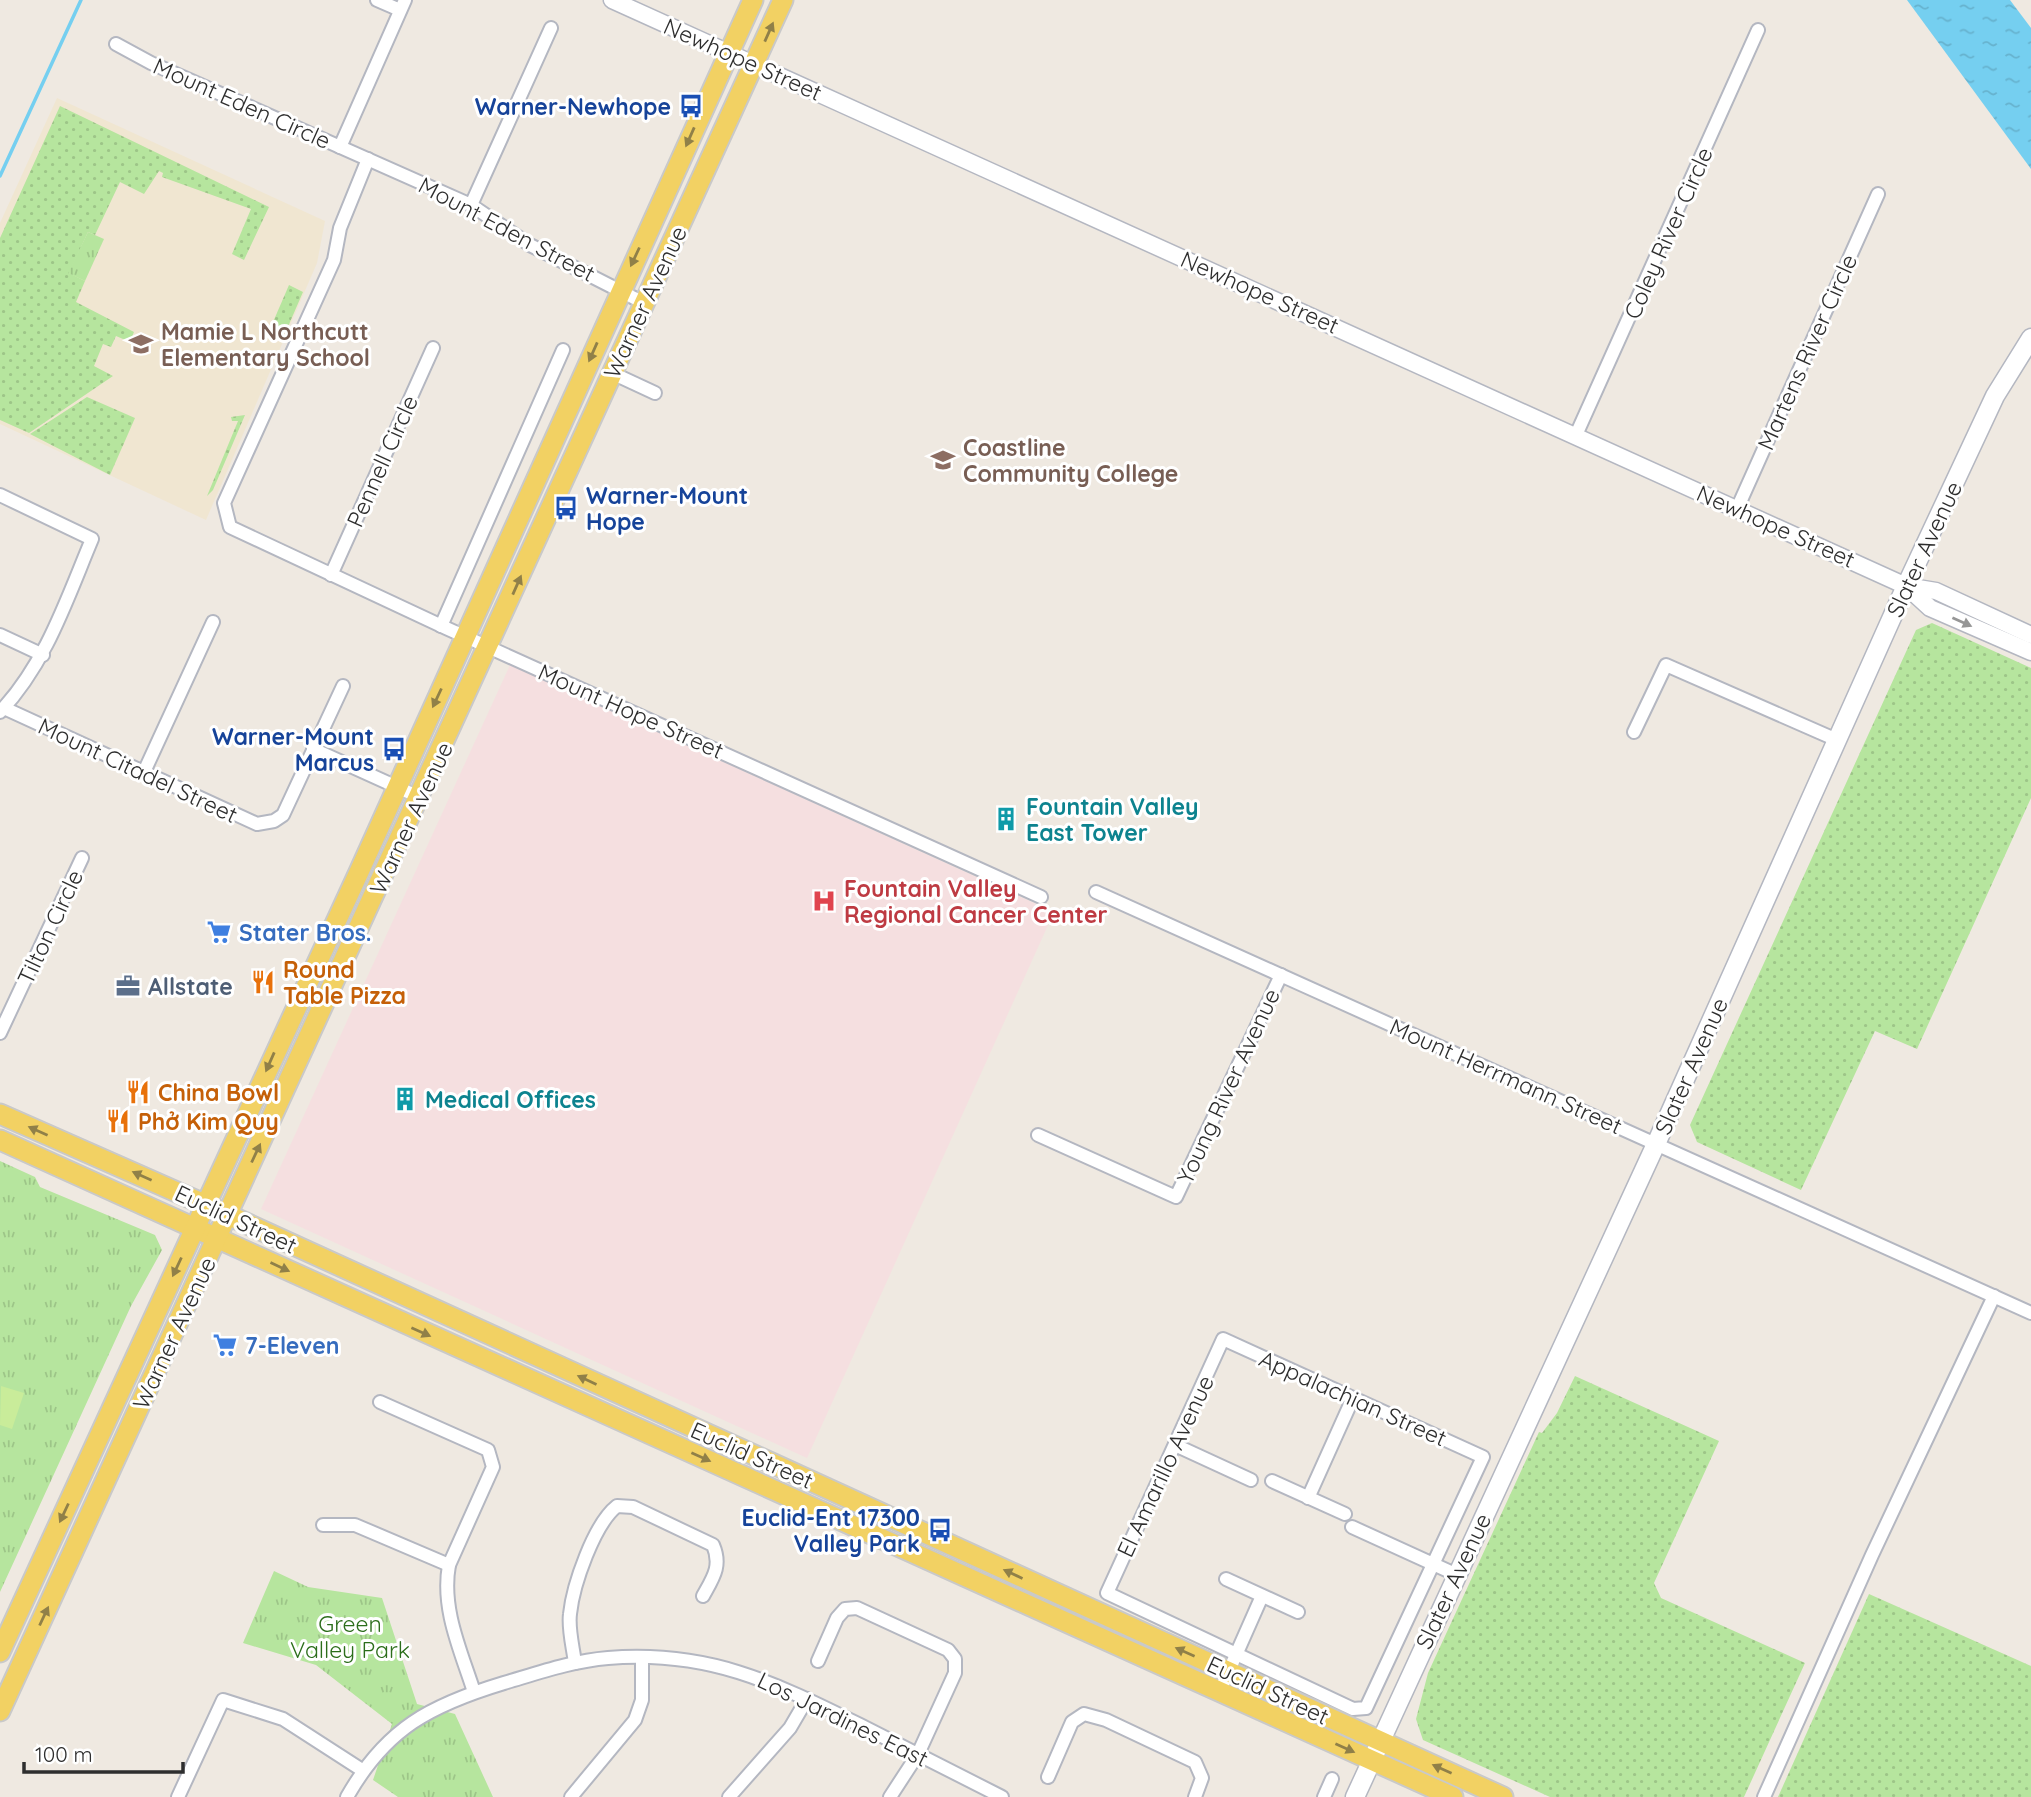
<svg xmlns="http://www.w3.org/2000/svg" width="2031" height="1797" font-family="Quicksand,sans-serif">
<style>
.education{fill:#f0e6d1}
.medical{fill:#f5dfe0}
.grass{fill:url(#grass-dots)}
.park{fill:url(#park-tufts)}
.pitch{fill:#c9ec9a}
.water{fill:url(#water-ripples)}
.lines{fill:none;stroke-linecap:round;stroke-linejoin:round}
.stream{stroke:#75cff0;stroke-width:3.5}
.minor-casing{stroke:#b4b7c1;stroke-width:16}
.tertiary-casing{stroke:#b4b7c1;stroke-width:19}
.secondary-casing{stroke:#b4b7c1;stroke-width:21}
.primary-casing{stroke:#c9c9c9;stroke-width:23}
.minor{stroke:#fff;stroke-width:12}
.tertiary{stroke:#fff;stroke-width:16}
.secondary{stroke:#fff;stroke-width:18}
.primary{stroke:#f2d163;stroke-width:19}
.oneway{fill:#908048}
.oneway2{fill:#969696}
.labels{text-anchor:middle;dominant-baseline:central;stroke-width:6;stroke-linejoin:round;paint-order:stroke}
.street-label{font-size:23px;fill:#2e2e2e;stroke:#fff}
.transit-label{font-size:23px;font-weight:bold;fill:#164399;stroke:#fff;text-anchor:end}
.education-label{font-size:23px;font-weight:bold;fill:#785e54;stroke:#fff;text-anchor:start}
.culture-label{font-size:23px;font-weight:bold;fill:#0d838f;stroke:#fff;text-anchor:start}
.health-label{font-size:23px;font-weight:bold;fill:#be3a42;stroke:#fff;text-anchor:start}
.shop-label{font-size:23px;font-weight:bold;fill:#366cbe;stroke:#fff;text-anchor:start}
.food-label{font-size:23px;font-weight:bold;fill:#c56008;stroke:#fff;text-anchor:start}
.service-label{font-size:23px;font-weight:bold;fill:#4e5e75;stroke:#fff;text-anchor:start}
.park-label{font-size:23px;fill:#2c6e1b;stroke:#fff}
</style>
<defs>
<pattern id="grass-dots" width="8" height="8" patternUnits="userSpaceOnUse" patternTransform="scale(1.75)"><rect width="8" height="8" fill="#b6e59e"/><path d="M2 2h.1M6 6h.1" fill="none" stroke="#9dc588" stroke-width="1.8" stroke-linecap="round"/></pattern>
<pattern id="park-tufts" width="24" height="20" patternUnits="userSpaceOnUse" patternTransform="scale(1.75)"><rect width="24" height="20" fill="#b6e59e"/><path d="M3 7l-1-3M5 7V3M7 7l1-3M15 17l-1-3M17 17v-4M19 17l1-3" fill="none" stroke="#9dc588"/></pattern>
<pattern id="water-ripples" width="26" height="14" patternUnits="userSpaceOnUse" patternTransform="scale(1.75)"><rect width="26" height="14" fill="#75cff0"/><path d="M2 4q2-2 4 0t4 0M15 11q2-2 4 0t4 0" fill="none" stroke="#66b2ce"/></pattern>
</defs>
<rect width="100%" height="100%" fill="#efe9e1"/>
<!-- education -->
<polygon class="education" points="57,98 325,221 317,263 206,520 0,424 0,223"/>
<!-- medical -->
<polygon class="medical" points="510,665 1054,912 807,1458 261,1209"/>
<!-- grass -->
<g class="grass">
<polygon points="60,106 269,207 244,260 232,254 251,209 162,177 163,173 159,171 144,194 120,182 95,235 88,232 69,273 85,281 76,302 134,332 130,342 116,336 111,347 103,344 94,366 113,376 29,433 0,420 0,238"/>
<polygon points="289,285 303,292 287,329 270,329"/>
<polygon points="87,397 135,418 110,475 30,434"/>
<polygon points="245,415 213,490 207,496 238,421 232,421 231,417"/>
<polygon points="1932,623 2031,668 2031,798 1917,1049 1875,1031 1801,1190 1697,1142 1690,1125 1916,630"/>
<polygon points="1575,1376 1719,1441 1654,1583 1661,1598 1805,1663 1744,1797 1550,1797 1423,1740 1416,1719 1428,1673 1539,1432 1542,1433 1557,1413"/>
<polygon points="1869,1594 2031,1666 2031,1797 1778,1797"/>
</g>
<!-- park -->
<g class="park">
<polygon points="88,232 104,239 85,281 68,273"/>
<polygon points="0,1161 35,1177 40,1187 155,1235 162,1250 131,1306 0,1592"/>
<polygon points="274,1571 308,1587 382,1598 417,1704 455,1714 493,1797 398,1797 373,1780 392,1724 316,1665 243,1643"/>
</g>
<!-- pitch -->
<polygon class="pitch" points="1,1386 24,1393 12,1429 0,1425"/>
<!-- water -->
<polygon class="water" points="1907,0 2010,0 2031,28 2031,169"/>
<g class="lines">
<!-- stream -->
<polyline class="stream" points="0,176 81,0"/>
<!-- minor casing -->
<g class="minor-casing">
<g id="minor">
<polyline points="377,0 400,10"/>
<polyline points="116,44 151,63 471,205 530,245 644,303"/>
<polyline points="340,147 405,0"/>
<polyline points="368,159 340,228 334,260 224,503 230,527 446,628 1041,897"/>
<polyline points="471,205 551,28"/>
<polyline points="612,373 655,393"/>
<polyline points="1576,435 1758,30"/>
<path d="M0,495L92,539C66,601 46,663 0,712"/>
<polyline points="1737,509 1878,194"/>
<polyline points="331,575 433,348"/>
<polyline points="441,626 563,350"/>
<polyline points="0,635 43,655"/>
<polyline points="4,708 257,824 274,821 283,815 343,686"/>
<polyline points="1634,732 1666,665 1837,740"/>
<polyline points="313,749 419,797"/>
<polyline points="144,772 213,622"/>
<polyline points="1096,892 2031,1313"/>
<polyline points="0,1033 82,858"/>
<polyline points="1038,1135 1176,1197 1281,975"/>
<polygon points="1223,1339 1483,1457 1366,1708 1353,1709 1107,1593"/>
<path d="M380,1402L488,1450L493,1467L449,1565C441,1609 461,1651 474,1692"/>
<polyline points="1175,1445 1251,1480"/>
<polyline points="1272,1481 1345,1514"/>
<polyline points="1308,1498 1353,1398"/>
<polyline points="323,1525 355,1525 449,1565"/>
<polyline points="1352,1527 1455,1574"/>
<polyline points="1226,1579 1298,1612"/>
<polyline points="818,1661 837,1618 845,1609 857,1608 948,1650 955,1659 955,1673 918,1754 890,1797"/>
<path d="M575,1663C573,1647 568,1629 570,1614C573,1585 594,1524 617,1506L633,1507L713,1545C722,1566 713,1578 703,1596"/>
<polyline points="1220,1691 1262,1596"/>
<polyline points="1048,1777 1072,1722 1084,1714 1106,1720 1195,1762 1202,1778 1195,1797"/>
<polyline points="178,1797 223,1700 283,1719 362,1770"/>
<path d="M347,1797C386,1728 431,1705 504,1683C538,1673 572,1661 608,1658C708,1650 773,1682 860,1725C908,1749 955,1773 1002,1797"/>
<polyline points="571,1797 635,1720 642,1700 642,1657"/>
<polyline points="729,1797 790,1728 807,1699"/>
<polyline points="1324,1797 1332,1779"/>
<polyline points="1764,1797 1872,1555 1994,1296"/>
</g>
</g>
<!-- tertiary casing -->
<g class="tertiary-casing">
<g id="tertiary">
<polyline points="612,0 1906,586 1936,591 2031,635"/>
<polyline points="1906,586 1930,608 2031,652"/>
</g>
</g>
<!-- secondary casing -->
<g class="secondary-casing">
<polyline id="secondary" points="1355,1797 1656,1144 1906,586 1995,396 2031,338"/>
</g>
<!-- primary casing -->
<g class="primary-casing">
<g id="primary">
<polyline points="0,1114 204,1204 1503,1797"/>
<polyline points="0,1140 1453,1797"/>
<polyline points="0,1652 359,872 753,0"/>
<polyline points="0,1711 783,0"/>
</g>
</g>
<!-- minor -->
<use href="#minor" class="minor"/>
<!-- tertiary -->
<use href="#tertiary" class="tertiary"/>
<!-- secondary -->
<use href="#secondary" class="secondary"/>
<!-- primary -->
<use href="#primary" class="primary"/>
</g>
<!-- one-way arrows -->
<defs><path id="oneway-solid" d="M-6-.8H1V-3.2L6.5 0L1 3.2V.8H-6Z" transform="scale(1.75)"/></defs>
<g class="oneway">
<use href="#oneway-solid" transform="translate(769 32) rotate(-66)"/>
<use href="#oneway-solid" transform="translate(690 137) rotate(114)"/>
<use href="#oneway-solid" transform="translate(635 257) rotate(115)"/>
<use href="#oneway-solid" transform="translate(593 352) rotate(114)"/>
<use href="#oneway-solid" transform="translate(517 585) rotate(-66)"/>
<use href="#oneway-solid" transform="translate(437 698) rotate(115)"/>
<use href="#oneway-solid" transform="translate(270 1062) rotate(114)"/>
<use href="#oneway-solid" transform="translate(38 1131) rotate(-156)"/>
<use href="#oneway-solid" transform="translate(256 1153) rotate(-65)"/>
<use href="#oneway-solid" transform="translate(142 1176) rotate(-156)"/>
<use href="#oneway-solid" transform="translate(177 1267) rotate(115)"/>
<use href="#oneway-solid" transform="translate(280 1267) rotate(25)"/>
<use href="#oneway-solid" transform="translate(421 1332) rotate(24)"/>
<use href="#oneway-solid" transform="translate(587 1380) rotate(-155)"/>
<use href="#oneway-solid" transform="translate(701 1457) rotate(24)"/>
<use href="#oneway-solid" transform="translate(64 1513) rotate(115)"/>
<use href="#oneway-solid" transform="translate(1013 1574) rotate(-155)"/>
<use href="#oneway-solid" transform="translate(44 1616) rotate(-65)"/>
<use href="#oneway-solid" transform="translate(1185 1652) rotate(-156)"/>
<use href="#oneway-solid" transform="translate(1345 1748) rotate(24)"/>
<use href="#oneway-solid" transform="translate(1442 1769) rotate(-156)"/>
</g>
<use class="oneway2" href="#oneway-solid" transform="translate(1962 622) rotate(24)"/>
<!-- icons -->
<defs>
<g id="bus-bare" transform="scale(1.89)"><path d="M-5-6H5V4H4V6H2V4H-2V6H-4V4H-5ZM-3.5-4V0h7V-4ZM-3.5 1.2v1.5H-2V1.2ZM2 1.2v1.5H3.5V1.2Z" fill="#1a4fb4" stroke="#fff" stroke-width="2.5" paint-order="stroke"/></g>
<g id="school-bare" transform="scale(1.89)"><path d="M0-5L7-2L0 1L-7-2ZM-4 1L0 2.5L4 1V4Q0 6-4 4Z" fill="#8d6e63" stroke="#fff" stroke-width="2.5" paint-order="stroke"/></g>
<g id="building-bare" transform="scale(1.89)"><path d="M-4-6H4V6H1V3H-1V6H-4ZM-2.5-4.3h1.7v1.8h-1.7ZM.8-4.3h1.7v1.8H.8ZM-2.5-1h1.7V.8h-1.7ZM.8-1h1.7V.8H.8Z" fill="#0f9aa8" stroke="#fff" stroke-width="2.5" paint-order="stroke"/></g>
<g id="hospital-bare" transform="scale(1.89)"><path d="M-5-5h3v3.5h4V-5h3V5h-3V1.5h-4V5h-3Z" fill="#e0444e" stroke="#fff" stroke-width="2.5" paint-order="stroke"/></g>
<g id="supermarket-bare" transform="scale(1.89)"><path d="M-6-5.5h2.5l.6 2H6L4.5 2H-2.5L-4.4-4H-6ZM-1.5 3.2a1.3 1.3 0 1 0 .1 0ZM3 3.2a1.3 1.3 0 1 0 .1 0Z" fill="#3f7fe0" stroke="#fff" stroke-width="2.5" paint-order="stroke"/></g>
<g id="restaurant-bare" transform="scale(1.89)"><path d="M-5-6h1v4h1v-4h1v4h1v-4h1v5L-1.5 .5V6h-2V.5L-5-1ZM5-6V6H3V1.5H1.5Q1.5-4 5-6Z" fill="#e8710a" stroke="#fff" stroke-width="2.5" paint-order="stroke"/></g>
<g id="office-bare" transform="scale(1.89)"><path d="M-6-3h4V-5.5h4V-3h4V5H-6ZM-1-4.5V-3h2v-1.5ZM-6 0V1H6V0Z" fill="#5c6f8a" stroke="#fff" stroke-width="2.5" paint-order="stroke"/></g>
</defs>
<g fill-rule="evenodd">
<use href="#bus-bare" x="691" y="106"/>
<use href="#school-bare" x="141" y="344"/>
<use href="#school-bare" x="943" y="460"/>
<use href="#bus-bare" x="566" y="508"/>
<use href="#bus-bare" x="394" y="749"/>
<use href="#building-bare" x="1006" y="819"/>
<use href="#hospital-bare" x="824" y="901"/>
<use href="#supermarket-bare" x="219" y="932"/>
<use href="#restaurant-bare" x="263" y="982"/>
<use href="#office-bare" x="128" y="986"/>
<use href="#restaurant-bare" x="138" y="1092"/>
<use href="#building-bare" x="405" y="1099"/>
<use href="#restaurant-bare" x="118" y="1121"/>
<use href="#supermarket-bare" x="225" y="1345"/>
<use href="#bus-bare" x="940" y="1530"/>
</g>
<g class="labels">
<!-- street labels -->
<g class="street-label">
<text transform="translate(743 59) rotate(24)">Newhope Street</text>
<text transform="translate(242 103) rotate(24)">Mount Eden Circle</text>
<text transform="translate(507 229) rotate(28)">Mount Eden Street</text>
<text transform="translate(1668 233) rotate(-66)">Coley River Circle</text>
<text transform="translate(1260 292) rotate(24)">Newhope Street</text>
<text transform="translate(645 302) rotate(-65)">Warner Avenue</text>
<text transform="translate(1807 352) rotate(-66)">Martens River Circle</text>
<text transform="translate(382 461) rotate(-66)">Pennell Circle</text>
<text transform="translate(1776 526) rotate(24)">Newhope Street</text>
<text transform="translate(1924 549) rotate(-65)">Slater Avenue</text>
<text transform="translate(631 711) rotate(24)">Mount Hope Street</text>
<text transform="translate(138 770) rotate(25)">Mount Citadel Street</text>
<text transform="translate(411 818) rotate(-65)">Warner Avenue</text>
<text transform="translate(50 927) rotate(-65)">Tilton Circle</text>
<text transform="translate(1691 1066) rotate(-66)">Slater Avenue</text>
<text transform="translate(1506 1076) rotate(24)">Mount Herrmann Street</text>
<text transform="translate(1228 1086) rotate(-65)">Young River Avenue</text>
<text transform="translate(236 1219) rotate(25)">Euclid Street</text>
<text transform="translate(174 1333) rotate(-65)">Warner Avenue</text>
<text transform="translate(1353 1398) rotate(24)">Appalachian Street</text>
<text transform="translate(752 1455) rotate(24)">Euclid Street</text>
<text transform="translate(1165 1466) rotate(-65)">El Amarillo Avenue</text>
<text transform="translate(1453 1581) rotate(-65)">Slater Avenue</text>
<text transform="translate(1268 1690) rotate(25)">Euclid Street</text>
<text transform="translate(843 1719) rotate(26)">Los Jardines East</text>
</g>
<!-- transit labels -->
<g class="transit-label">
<text x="671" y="106">Warner-Newhope</text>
<text x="586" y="495" text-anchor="start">Warner-Mount<tspan x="586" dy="26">Hope</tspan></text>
<text x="374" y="736">Warner-Mount<tspan x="374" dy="26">Marcus</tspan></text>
<text x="920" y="1517">Euclid-Ent 17300<tspan x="920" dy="26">Valley Park</tspan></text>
</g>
<!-- education labels -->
<g class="education-label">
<text x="161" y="331">Mamie L Northcutt<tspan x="161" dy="26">Elementary School</tspan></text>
<text x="963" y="447">Coastline<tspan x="963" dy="26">Community College</tspan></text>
</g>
<!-- culture labels -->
<g class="culture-label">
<text x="1026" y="806">Fountain Valley<tspan x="1026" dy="26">East Tower</tspan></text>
<text x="425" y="1099">Medical Offices</text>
</g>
<!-- health labels -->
<g class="health-label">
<text x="844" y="888">Fountain Valley<tspan x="844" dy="26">Regional Cancer Center</tspan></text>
</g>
<!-- shop labels -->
<g class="shop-label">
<text x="239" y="932">Stater Bros.</text>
<text x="245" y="1345">7-Eleven</text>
</g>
<!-- food labels -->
<g class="food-label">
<text x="283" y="969">Round<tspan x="283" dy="26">Table Pizza</tspan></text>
<text x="158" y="1092">China Bowl</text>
<text x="138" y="1121">Phở Kim Quy</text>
</g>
<!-- service labels -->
<g class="service-label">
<text x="148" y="986">Allstate</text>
</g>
<!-- park labels -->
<g class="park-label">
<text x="350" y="1623">Green<tspan x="350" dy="26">Valley Park</tspan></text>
</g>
</g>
<!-- scale -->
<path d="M24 1762v10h159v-10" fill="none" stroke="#2e2e2e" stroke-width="3.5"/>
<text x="35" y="1762" font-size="21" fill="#2e2e2e" stroke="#ffffff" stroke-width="5" paint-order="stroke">100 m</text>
</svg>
